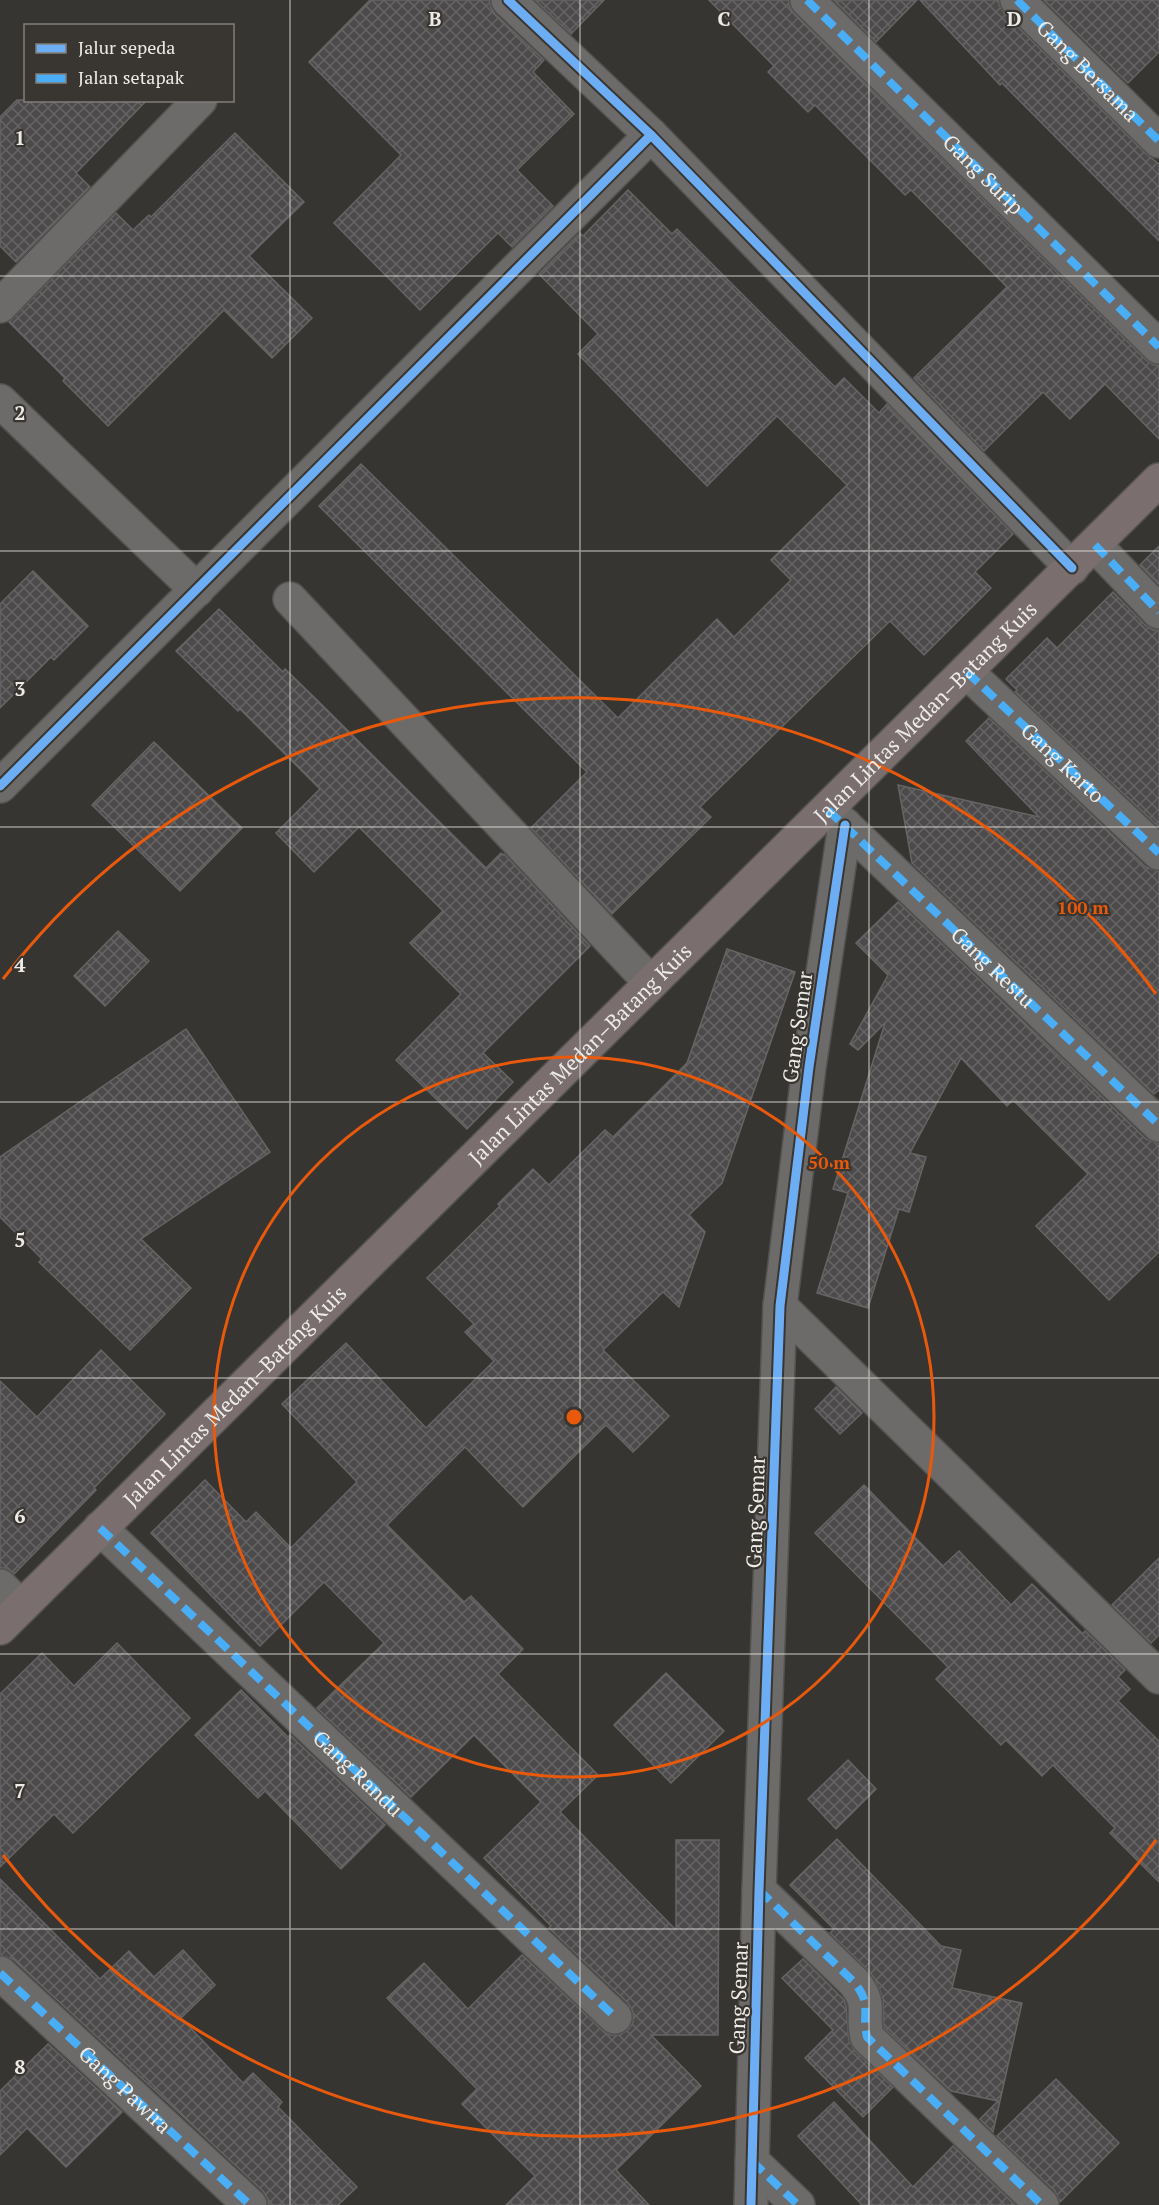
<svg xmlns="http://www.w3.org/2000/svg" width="1159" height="2205" font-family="'PT Serif',serif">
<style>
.building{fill:url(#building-cross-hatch);stroke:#666464;stroke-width:1.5}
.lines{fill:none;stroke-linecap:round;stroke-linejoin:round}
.street-casing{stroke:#545250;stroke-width:36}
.highway-casing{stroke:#545250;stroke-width:36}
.street{stroke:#6d6b69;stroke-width:33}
.highway{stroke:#7a6e6e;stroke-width:33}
.quiet{stroke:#49aef6;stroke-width:8;stroke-dasharray:15 8;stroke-linecap:butt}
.cycleway-casing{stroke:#393530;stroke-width:13}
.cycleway{stroke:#6dadf4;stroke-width:9}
.grid{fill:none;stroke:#edebe7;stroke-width:1.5;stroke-opacity:0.55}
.ring{fill:none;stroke:#e8590c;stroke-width:3}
.labels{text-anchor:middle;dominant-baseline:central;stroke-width:4.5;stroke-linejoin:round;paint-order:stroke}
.street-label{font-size:21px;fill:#edebe7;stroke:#393530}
.grid-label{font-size:20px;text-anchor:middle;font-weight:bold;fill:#edebe7;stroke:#393530;stroke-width:4.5;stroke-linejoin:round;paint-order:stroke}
.centre{fill:#e8590c;stroke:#393530;stroke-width:3}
.ring-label{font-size:18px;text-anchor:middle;font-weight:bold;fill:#e8590c;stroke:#393530;stroke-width:4.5;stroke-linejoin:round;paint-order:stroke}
</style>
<defs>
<pattern id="building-cross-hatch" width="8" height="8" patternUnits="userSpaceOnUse" patternTransform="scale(1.5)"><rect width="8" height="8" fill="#4c4a4a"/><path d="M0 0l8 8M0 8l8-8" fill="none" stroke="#666464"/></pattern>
</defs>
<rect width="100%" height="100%" fill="#373532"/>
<!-- building -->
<g class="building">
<polygon points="370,0 490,0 490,6 495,14 544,60 533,72 574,114 517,170 553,206 512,247 498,233 420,310 334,223 401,155 309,62"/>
<polygon points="535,0 604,0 571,34"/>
<polygon points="709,0 789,0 789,6 794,13 1146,360 1154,365 1159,365 1159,439 1105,384 1070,419 1043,392 984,451 914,378 1007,287 911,190 905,195 815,105 808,112 768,72 774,66"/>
<polygon points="834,0 917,0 876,42"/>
<polygon points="920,0 999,0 999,5 1004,13 1146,154 1159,164 1159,241 1002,83 1000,85"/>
<polygon points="1044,0 1159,0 1159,52 1128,83"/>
<polygon points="17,100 147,100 76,173 90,187 16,262 0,246 0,117"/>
<polygon points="235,133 304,202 249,256 312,318 272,358 224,310 108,426 63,381 65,378 9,322 116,213 133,230 149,215 151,217"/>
<polygon points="628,190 672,234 677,229 835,387 844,378 879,413 887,404 1013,534 975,572 991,588 924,655 890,621 700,807 711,817 612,914 531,828 587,772 319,506 361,464 618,718 717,619 734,637 791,580 771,560 847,485 777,416 707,486 578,354 598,334 539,274 580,233 583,236"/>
<polygon points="1159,546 1159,585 1140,565"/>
<polygon points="33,571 88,626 54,660 51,657 0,708 0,604"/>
<polygon points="1113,592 1145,625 1153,630 1159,630 1159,827 1015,692 1017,690 1006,679 1047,638 1057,648"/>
<polygon points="219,609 283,672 285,669 317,700 486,868 501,853 503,855 504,854 590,946 483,1053 513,1082 467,1129 396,1060 461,994 410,943 443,911 359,827 314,872 276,833 320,789 240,709 238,711 176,651"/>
<polygon points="989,718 1146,867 1159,871 1159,1090 1154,1094 912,863 898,785 1039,817 966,741"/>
<polygon points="154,742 242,828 180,891 92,805"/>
<polygon points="898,902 1146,1139 1159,1143 1159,1252 1109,1300 1036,1226 1088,1174 1013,1100 1007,1106 961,1058 910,1153 926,1157 909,1212 899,1209 868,1308 817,1293 848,1193 833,1189 885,1023 858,1050 850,1044 888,975 856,943"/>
<polygon points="118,931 149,961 105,1006 74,976"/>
<polygon points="727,949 795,972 722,1183 689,1215 705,1232 679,1307 663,1292 603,1350 669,1416 633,1452 606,1425 523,1507 465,1447 387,1525 464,1602 471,1596 523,1649 498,1674 598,1775 560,1812 676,1930 676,1840 719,1840 718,2035 651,2035 701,2086 616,2170 649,2205 506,2205 535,2176 462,2104 477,2089 387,1998 424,1963 468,2009 522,1955 603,2031 610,2035 620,2035 629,2029 633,2022 633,2012 628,2003 549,1928 551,1926 484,1858 541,1802 474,1735 411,1797 317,1708 384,1643 324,1582 260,1646 151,1533 205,1480 246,1522 256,1512 291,1548 357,1482 282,1404 346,1343 426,1428 494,1361 465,1332 474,1324 427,1278 500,1206 498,1204 533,1169 549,1185 605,1130 613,1137 687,1063"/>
<polygon points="186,1029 270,1152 141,1239 191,1288 130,1350 39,1262 42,1259 0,1217 0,1157"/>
<polygon points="101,1350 165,1414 94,1488 96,1490 14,1574 5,1568 0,1568 0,1381 37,1417"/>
<polygon points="836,1387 862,1413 840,1434 815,1409"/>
<polygon points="864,1485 943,1566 959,1551 1011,1605 1032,1584 1083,1634 1085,1631 1125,1670 1118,1677 1130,1689 1118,1701 1159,1741 1159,1882 1110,1833 1115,1828 1053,1765 1042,1776 1006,1740 1001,1745 936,1679 948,1667 815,1533"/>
<polygon points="1159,1558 1159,1635 1151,1643 1112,1605"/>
<polygon points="117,1643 190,1718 73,1833 54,1814 0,1867 0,1694 42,1653 74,1686"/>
<polygon points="666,1673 724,1731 671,1783 614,1725"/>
<polygon points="241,1690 288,1737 290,1735 385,1825 341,1869 265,1791 258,1798 195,1735"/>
<polygon points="848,1760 876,1789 836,1829 808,1799"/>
<polygon points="837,1839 941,1946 961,1950 952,1988 1022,2003 993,2132 980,2119 998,2101 951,2091 884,2028 883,1998 875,1979 867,1969 830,1933 834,1929 790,1885"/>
<polygon points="0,1879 100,1979 129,1951 154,1977 183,1950 215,1985 181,2018 243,2083 253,2073 282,2102 278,2107 357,2187 338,2205 268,2205 268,2199 263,2191 188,2121 13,1959 0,1955"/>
<polygon points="803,1959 844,2000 846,2006 849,2040 854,2050 893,2087 863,2117 805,2058 833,2030 782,1978"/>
<polygon points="48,2044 122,2112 66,2167 27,2128 0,2155 0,2091"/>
<polygon points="1056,2079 1119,2143 1060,2202 1055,2191 997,2136"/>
<polygon points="834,2102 913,2187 953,2146 1015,2205 862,2205 798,2136"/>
</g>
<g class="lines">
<!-- street casing -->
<g class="street-casing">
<g id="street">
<polyline points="508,0 651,135 1072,568"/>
<polyline points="807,0 1159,347"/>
<polyline points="1017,0 1159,141"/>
<polyline points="0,306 200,100"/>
<polyline points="0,401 197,590"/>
<polyline points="1095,545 1159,612"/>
<polyline points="290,599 651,983"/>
<polyline points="967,672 1159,853"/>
<polyline points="0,786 651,135"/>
<polyline points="833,814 1159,1125"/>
<polyline points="780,1306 1159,1677"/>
<polyline points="100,1528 615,2017"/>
<polyline points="0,1586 21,1607"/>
<path d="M759,1890L854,1982C873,2006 861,2010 867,2037L1042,2205"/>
<polyline points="0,1973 250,2205"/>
<polyline points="752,2161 798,2205"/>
<polyline points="751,2205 759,1890 780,1306 809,1067 845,825"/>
</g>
</g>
<!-- highway casing -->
<g class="highway-casing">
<g id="highway">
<path id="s1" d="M0,1628L1159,480"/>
</g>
</g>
<!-- street -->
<use href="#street" class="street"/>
<!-- highway -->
<use href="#highway" class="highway"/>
<!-- quiet -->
<g class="quiet">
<path id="s2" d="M807,0L1159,347"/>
<path id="s3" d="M1017,0L1159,141"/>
<polyline points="1095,545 1159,612"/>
<path id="s4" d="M967,672L1159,853"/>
<path id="s5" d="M828,810L1159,1125"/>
<path id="s6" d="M100,1528L615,2017"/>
<path d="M759,1890L854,1982C873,2006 861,2010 867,2037L1042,2205"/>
<path id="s7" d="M0,1973L250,2205"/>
<polyline points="752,2161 798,2205"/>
</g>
<!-- cycleway casing -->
<g class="cycleway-casing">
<g id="cycleway">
<polyline points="508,0 651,135 1072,568"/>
<polyline points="0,786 651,135"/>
<polyline points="751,2205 759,1890 780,1306 809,1067 845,825"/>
</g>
</g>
<!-- cycleway -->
<use href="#cycleway" class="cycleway"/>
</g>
<!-- grid -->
<path class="grid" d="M290,0V2205M580,0V2205M869,0V2205M0,276H1159M0,551H1159M0,827H1159M0,1102H1159M0,1378H1159M0,1654H1159M0,1929H1159"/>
<!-- distance rings -->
<g class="ring">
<circle cx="574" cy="1417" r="360"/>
<path d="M1156 1840A720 720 0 0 1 3 1855M3 979A720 720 0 0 1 1156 994"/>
</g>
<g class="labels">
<!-- street labels -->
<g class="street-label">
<text stroke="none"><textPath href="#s3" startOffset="100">Gang Bersama</textPath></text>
<text stroke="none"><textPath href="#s2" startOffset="248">Gang Surip</textPath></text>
<text stroke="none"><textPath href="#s1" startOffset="1302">Jalan Lintas Medan–Batang Kuis</textPath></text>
<text stroke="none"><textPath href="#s4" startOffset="132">Gang Karto</textPath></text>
<text stroke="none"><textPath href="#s5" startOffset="228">Gang Restu</textPath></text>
<text transform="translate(797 1027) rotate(-82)">Gang Semar</text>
<text stroke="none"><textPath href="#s1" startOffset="816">Jalan Lintas Medan–Batang Kuis</textPath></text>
<text stroke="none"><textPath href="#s1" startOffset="330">Jalan Lintas Medan–Batang Kuis</textPath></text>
<text transform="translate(755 1512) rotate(-88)">Gang Semar</text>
<text stroke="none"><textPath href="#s6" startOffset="356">Gang Randu</textPath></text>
<text transform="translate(738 1998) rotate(-88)">Gang Semar</text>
<text stroke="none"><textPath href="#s7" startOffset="171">Gang Pawira</textPath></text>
</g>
</g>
<g class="grid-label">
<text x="435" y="26">B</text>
<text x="724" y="26">C</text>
<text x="1014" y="26">D</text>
<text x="20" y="145">1</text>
<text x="20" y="420">2</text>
<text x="20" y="696">3</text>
<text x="20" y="972">4</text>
<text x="20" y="1247">5</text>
<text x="20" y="1523">6</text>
<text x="20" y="1798">7</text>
<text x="20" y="2074">8</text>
</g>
<circle cx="574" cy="1417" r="9" class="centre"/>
<g class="ring-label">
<text x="1083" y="914">100 m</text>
<text x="829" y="1169">50 m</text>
</g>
<!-- legend -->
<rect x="24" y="24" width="210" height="78" fill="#393530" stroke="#817e79" stroke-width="1.5"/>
<rect x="36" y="44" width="30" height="9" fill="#6dadf4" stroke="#817e79" stroke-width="1.5"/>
<text x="78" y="54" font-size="18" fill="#edebe7">Jalur sepeda</text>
<rect x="36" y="74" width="30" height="9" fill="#49aef6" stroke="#817e79" stroke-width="1.5"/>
<text x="78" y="84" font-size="18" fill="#edebe7">Jalan setapak</text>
</svg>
